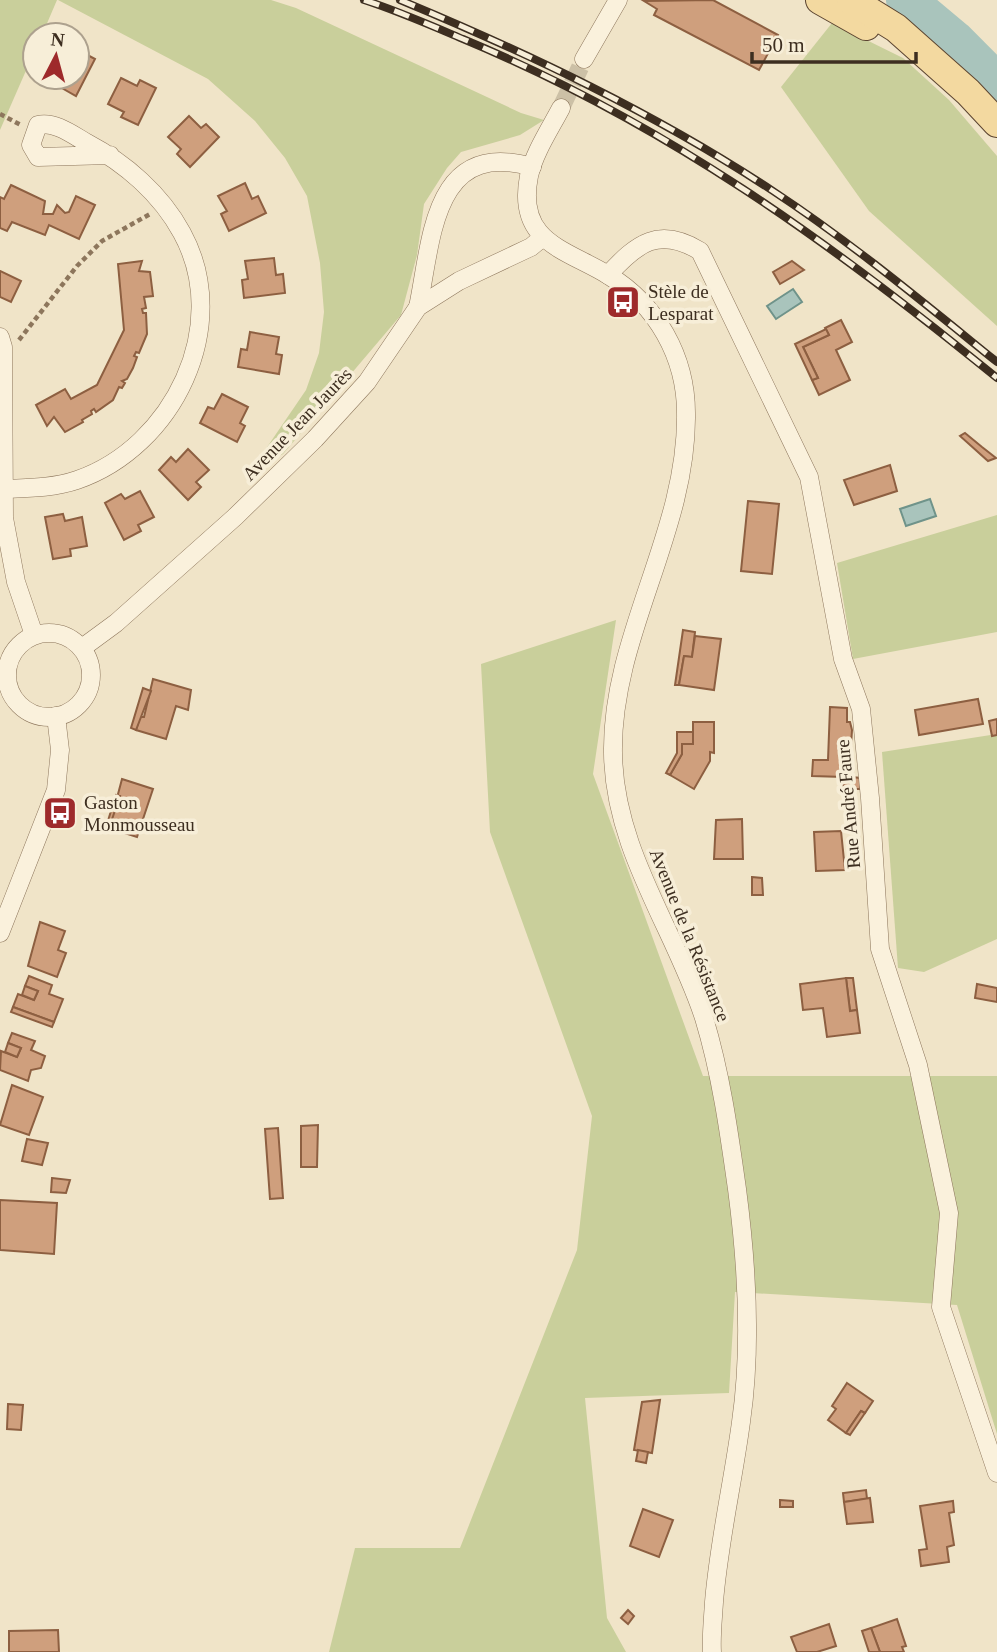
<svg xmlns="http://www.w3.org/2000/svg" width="997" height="1652" font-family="Georgia,serif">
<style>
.green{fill:#c9cf9b}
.water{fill:#a9c4bc;stroke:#6f938a;stroke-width:2}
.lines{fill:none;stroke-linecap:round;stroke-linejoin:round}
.river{stroke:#a9c4bc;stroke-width:40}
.building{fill:#cf9f7d;stroke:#8d5f41;stroke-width:2}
.street-tunnel{stroke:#ccc0a6;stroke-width:18;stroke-dasharray:18 9;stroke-linecap:butt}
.street-casing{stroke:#8d765c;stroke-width:19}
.primary-casing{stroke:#5b4430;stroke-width:30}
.path{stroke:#8d765c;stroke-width:4.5;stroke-dasharray:5 3.5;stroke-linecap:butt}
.street{stroke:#faf1dc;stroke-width:18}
.primary{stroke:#f3d9a0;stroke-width:28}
.rail-casing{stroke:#3d2e20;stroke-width:8}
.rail{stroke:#f7eed8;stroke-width:5;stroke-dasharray:16;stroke-linecap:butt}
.labels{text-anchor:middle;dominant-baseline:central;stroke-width:7;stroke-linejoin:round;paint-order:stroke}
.poi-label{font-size:19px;fill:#3d2e20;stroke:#f7eed8;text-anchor:start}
.street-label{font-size:19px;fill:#3d2e20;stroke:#f7eed8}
</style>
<rect width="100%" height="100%" fill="#f0e4c8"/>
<!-- green -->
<g class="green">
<polygon points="0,0 57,0 42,35 35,35 35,50 0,130"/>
<polygon points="58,0 271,0 296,8 521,113 544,120 520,135 461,152 447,168 424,204 417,255 401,315 283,454 250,472 306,390 319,353 324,312 320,263 307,196 285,158 255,121 208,79"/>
<polygon points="832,23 903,58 949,100 997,156 997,326 869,211 781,87"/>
<polygon points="997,515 997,632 853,659 837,563"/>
<polygon points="616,620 593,774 703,1076 997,1076 997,1434 957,1305 735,1292 729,1393 585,1398 607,1618 626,1652 329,1652 355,1548 460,1548 577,1250 592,1116 490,832 481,664"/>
<polygon points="997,734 997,939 924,972 898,968 882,752"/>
</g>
<!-- water -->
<g class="water">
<polygon points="793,289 802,302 776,319 767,306"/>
<polygon points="930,499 936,516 906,526 900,509"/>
</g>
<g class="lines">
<!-- river -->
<polyline class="river" points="906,0 954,40 997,83"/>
</g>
<!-- building -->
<g class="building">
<polygon points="713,0 778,35 759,70 654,15 657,9 644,1"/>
<polygon points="78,50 95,59 76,96 60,87 63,82 53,77 77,77"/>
<polygon points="121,78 137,86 140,80 156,88 138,125 121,117 124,112 108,104"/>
<polygon points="189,116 201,128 206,124 219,137 190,167 177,154 181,149 168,137"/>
<polygon points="245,183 252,199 258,196 266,213 229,231 221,214 227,211 218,196"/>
<polygon points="11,185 45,201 43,214 53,214 57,205 65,213 69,212 76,196 95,205 79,239 49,225 45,235 12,222 7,231 0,228 0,197 4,199"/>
<polygon points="274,258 276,275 283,274 285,293 244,298 242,280 248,279 245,261"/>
<polygon points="142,261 139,271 150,272 153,296 144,297 146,308 142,309 143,313 146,313 147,334 139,353 136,352 134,356 137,357 133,368 127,379 122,381 125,383 122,388 119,387 113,400 96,412 94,409 91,411 92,414 82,420 83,422 65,432 54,417 47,426 36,405 65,389 71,399 97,385 124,330 118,264"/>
<polygon points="792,261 804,270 780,284 773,272"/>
<polygon points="0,271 21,281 11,302 0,297"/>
<polygon points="841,320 852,342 836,350 850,380 819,395 812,380 818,378 803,347 829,335 825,328"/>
<polygon points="826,329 829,335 803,347 818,378 812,380 795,344"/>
<polygon points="250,332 279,337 276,354 282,355 279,374 238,367 241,349 247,350"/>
<polygon points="222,394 248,407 240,423 245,426 237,442 200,423 208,407 214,409"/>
<polygon points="965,433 982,447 996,458 988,461 960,436"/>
<polygon points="188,449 209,470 196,482 201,487 188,500 159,470 171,457 176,462"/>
<polygon points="890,465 897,491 854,505 844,480"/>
<polygon points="140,491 154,517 138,525 141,531 124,540 105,503 121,494 125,499"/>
<polygon points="748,501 779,504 772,574 741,571"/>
<polygon points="63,514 65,521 82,517 87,546 70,549 71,556 53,559 45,517"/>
<polygon points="683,630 695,632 692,657 684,656 679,685 675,685"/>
<polygon points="695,636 721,639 714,690 679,685 684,656 692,657"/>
<polygon points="153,679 191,690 188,710 176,706 166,739 136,730 140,717 144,717"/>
<polygon points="143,688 151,691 136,730 131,728"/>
<polygon points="978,699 983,724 919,735 915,710"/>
<polygon points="830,707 847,708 847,722 850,722 852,730 851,746 847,745 846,749 850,749 851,777 861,778 860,789 843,789 844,777 812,776 813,760 828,760"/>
<polygon points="997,719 997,735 992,736 989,721"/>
<polygon points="693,722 714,722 714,753 710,752 710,761 694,789 670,775 682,754 682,744 693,744"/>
<polygon points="677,732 693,732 693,744 682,744 682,754 670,775 666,773 677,753"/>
<polygon points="122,779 153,789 137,837 109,828"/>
<polygon points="116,795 120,796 109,828 106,827"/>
<polygon points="742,819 743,859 714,859 716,820"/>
<polygon points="841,831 845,870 816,871 814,832"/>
<polygon points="752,877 762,878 763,895 752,895"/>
<polygon points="40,922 65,931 58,950 66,953 57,977 28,966"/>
<polygon points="29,976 52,985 49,994 63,999 54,1022 13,1007 18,994 34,1000 38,991 25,986"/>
<polygon points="846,978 853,978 857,1010 850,1011"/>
<polygon points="846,978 850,1011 857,1010 860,1033 827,1037 823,1008 803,1010 800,984"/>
<polygon points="977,984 997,988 997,1002 975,998"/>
<polygon points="25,986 38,991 34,1000 22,995"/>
<polygon points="13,1007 54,1022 52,1027 11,1012"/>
<polygon points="12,1033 35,1041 31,1050 45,1056 41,1068 31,1070 28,1081 0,1070 1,1051 17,1057 21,1048 8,1043"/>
<polygon points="8,1043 21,1048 17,1057 5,1052"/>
<polygon points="12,1085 43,1097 29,1135 0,1125"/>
<polygon points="318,1125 317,1167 301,1167 301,1126"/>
<polygon points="278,1128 283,1198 270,1199 265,1129"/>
<polygon points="27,1139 48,1143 42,1165 22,1161"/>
<polygon points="52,1178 70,1180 66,1193 51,1192"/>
<polygon points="0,1200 57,1203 54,1254 0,1250"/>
<polygon points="847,1383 873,1401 865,1413 861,1411 846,1433 828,1420 836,1409 832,1406"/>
<polygon points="660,1400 652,1453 634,1450 642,1402"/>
<polygon points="8,1404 23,1405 21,1430 7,1429"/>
<polygon points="861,1411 865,1413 850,1435 846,1433"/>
<polygon points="638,1450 648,1452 646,1463 636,1461"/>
<polygon points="866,1490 867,1499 844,1502 843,1493"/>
<polygon points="870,1498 873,1522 847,1524 844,1502"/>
<polygon points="780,1500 793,1501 793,1507 780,1507"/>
<polygon points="953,1501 954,1512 949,1513 954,1545 947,1547 949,1562 921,1566 919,1550 927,1549 920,1506"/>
<polygon points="643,1509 673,1520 659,1557 630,1546"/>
<polygon points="628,1610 634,1616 628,1624 621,1618"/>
<polygon points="897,1619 906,1646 902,1647 904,1652 880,1652 871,1628"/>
<polygon points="829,1624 836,1646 817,1652 797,1652 791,1637"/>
<polygon points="871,1628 880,1652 869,1652 862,1631"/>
<polygon points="58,1630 59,1652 9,1652 9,1631"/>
</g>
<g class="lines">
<!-- street-tunnel -->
<polyline class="street-tunnel" points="561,108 584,59"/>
<!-- street casing -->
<g class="street-casing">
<g id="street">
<polyline points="584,59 618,0"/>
<path d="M561,108C550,129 534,153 529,176C516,242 565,249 608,275C657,305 686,357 686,413C688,532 611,635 613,753C614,850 675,929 704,1018C721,1074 729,1132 737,1189C747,1265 752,1346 741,1422C733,1482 719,1541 714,1602C713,1619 711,1636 712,1652"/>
<path d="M608,275C637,243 659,226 700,251L809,477L843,659L861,709L870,798L880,949L918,1065L949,1213L941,1307L997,1473"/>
<path d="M418,307C432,241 432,138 532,167"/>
<polyline points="0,337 3,347 4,518 16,582 34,635"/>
<path d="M3,489C27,488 54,488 77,480C173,447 233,326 182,233C161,194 125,163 87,143C73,135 55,121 38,125L31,145L38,157L110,155"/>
<circle cx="49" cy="675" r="42"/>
<polyline points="82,648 116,623 235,517 315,439 367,382 418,307 459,281 531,247 542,238"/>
<polyline points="0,933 56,790 60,750 56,716"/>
</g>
</g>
<!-- primary casing -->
<g class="primary-casing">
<g id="primary">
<polyline points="820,0 866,26"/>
<polyline points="851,0 896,28 968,92 997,123"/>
</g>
</g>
<!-- path -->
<g class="path">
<polyline points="0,114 21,125"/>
<polyline points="19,340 77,266 102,241 150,214"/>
</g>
<!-- street -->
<use href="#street" class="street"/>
<!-- primary -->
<use href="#primary" class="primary"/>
<!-- rail casing -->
<g class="rail-casing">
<g id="rail">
<path d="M364,0C398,11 430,25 463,39C665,123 829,241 997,378"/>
<path d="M400,0C530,54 656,114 773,191C852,243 924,303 997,362"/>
</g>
</g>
<!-- rail -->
<use href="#rail" class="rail"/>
</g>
<!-- icons -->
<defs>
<g id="bus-square" transform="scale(1.75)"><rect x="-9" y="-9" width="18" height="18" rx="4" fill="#9e2a2b" stroke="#f7eed8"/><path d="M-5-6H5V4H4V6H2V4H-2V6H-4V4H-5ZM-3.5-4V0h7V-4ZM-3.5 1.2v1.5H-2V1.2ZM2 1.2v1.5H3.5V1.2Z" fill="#fff"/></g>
</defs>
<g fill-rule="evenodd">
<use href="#bus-square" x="623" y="302"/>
<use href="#bus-square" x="60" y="813"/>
</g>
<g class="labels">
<!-- poi labels -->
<g class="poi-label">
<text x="648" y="291">Stèle de<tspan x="648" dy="22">Lesparat</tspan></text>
<text x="84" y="802">Gaston<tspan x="84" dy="22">Monmousseau</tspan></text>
</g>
<!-- street labels -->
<g class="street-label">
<text transform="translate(297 424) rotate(-46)">Avenue Jean Jaurès</text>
<text transform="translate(848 804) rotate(-95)">Rue André Faure</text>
<text transform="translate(690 935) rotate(68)">Avenue de la Résistance</text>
</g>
</g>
<!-- north arrow -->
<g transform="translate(56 56) rotate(6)"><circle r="33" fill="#f7eed8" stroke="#ada18e" stroke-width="2"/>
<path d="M0-5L12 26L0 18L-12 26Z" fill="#9e2a2b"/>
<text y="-10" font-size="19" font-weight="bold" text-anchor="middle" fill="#3d2e20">N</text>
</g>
<!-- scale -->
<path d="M752 52v10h164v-10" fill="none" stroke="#3d2e20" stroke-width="3.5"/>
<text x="762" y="52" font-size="21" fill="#3d2e20" stroke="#f7eed8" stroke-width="5" paint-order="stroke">50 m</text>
</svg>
